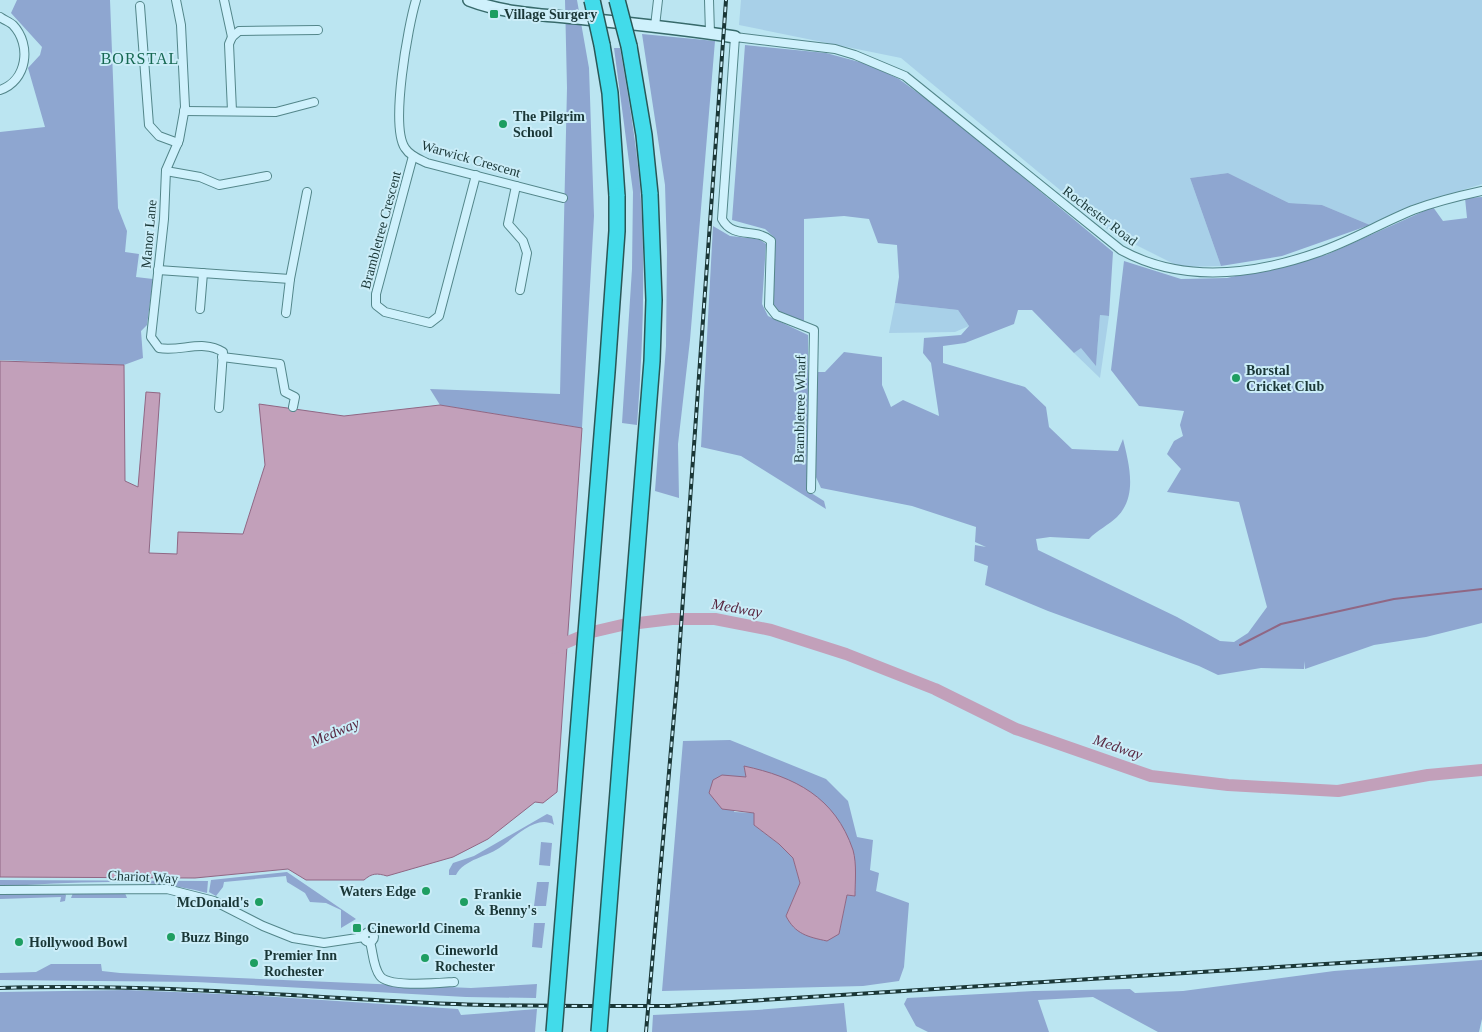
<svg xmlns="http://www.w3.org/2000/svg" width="1482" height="1032" font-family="'Times New Roman',serif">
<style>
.farmland{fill:#a8d0e8}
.green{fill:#8ea6d0;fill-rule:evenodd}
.water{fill:#c2a0ba;stroke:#906784}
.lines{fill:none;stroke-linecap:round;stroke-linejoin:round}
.stream{stroke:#906784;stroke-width:2}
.river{stroke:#c2a0ba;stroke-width:12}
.street-casing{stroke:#53868a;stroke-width:10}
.secondary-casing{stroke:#376a6b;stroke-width:14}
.highway-casing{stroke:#295757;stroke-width:18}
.street{stroke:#cff1fc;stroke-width:8}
.secondary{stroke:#cff1fc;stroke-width:11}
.highway{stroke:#42dbea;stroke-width:15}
.rail-casing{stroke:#1a3737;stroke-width:4}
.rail{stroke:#cbedf8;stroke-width:2;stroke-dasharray:5.5;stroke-linecap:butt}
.highway-bridge-casing{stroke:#295757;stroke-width:18;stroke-linecap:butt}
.highway-bridge{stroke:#42dbea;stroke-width:15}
.poi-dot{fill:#1e9e61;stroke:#cbedf8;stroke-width:2}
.labels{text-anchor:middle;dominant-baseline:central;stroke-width:4;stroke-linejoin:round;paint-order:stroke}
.poi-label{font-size:14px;font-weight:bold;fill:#1a3737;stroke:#cbedf8;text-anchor:start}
.street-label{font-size:14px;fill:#1a3737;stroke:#cbedf8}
.water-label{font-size:15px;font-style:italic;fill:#592842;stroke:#cbedf8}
.quarter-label{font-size:16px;letter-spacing:1px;fill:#166852;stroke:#cbedf8}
</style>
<rect width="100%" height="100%" fill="#bbe5f1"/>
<!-- farmland -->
<g class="farmland">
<polygon points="741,0 1482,0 1482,184 1434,199 1370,225 1322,205 1289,203 1228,173 1190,178 1221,266 1180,267 1112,233 901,58 739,25"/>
<polygon points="895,303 958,310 969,326 955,332 889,333"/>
<polygon points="1100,315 1109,316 1100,378 1074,353 1081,347 1096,365"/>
</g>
<!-- green -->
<g class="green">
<polygon points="17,0 110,0 118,208 127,231 125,252 139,254 136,277 153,279 147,325 141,331 143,358 124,365 0,360 0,132 45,127 28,68 40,55 42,47 11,13"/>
<polygon points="565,0 577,0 589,68 594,216 582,428 440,405 430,389 560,394 567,88"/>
<polygon points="642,34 715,41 690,340 678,444 679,498 655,491 666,346 667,252 665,185"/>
<path d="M745,45L826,53L867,64L899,79L951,117L1113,252L1109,316L1100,315L1096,366L1081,348L1074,353L1032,310H1018L1014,324L965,343L943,346V363L1025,387L1046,407L1049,427L1072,449L1118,451L1123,439C1129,464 1138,496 1117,517C1109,525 1097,530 1089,539L1050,537L1036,539L1038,550L1177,617L1220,641L1234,642L1248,633L1267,607L1239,502L1167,492L1181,469L1167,454L1174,441L1183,436L1180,425L1184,411L1139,406L1111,370L1124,261L1181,279L1227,278L1326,255L1433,207L1443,221L1467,218L1465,198L1482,197V623L1426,637L1374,645L1305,669V661L1304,669L1261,668L1218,675L1199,666L1048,611L985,585L988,566L974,561L975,545L986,547L975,542L976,527L912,506L821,488L815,475V372H825L844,352L882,357V385L891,407L903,400L939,416L931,363L923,353L924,338L961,335L969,326L958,310L895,303L899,277L897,245L878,243L869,219L844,216L804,219V321L775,312L773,306L775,238L765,229L732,220Z"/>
<path d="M614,48H620C628,94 636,140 640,186C646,266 643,346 637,425L622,423L632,269L633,192Z"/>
<polygon points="1228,173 1289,203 1322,205 1370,225 1282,256 1221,266 1190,178"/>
<polygon points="713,226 730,236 759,239 766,244 762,304 768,316 808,335 808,491 824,501 826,509 741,456 701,447"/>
<path d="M730,740L826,779L848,801L857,837L873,840L870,870L879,873L876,891L909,903L904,967L899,981L863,986L662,991L683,741ZM744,766L855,896L847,895L839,934L786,916L800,883L793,858L779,844L754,825V813L734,812L746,777Z"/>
<path d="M547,814L552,816L554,825C537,814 515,837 502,846C488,857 464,859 456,875H449V870L453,863L474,856Z"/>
<polygon points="541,842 552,843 550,866 539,865"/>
<polygon points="287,872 356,919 341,928 341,910 326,903 310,902 305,893 287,882 286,876 224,882 223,887 216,896 209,892 211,880"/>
<path d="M0,880L208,881L207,893C141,875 67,884 0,886Z"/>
<polygon points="537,882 549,882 546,906 534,906"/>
<polygon points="63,892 66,895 65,901 60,902 61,897 0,899 0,894"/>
<polygon points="73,893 125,893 127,898 71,898"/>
<polygon points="534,923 545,923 542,948 532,947"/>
<polygon points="1482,960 1482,1019 1479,1032 1158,1032 1093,997 1038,1000 1049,1032 928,1032 916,1026 904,1004 907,998 1034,991 1130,989 1135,993 1183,991 1334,971"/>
<polygon points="51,964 101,964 102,971 120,973 471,988 537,984 536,998 466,997 196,982 0,980 0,973 36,972"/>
<polygon points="127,990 247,995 458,1009 461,1015 537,1009 535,1032 0,1032 0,992"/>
<polygon points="844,1003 847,1032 652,1032 653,1015 757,1010"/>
</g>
<!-- water -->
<g class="water">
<path d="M0,361L124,365L125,481L138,487L146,392L160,393L149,553L177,554L178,532L243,534L265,465L259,404L344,416L440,405L582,428L557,792L543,803L535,802L488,839L453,857L387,876C377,873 372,873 364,880H306L288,869L195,878L0,877Z"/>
<path d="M744,766C795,777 835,797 853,850C857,864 855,882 855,896L847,895L839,934L827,941C808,937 795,934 786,916L800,883L793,858L779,844L754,825V813L722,809L709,793L713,780L722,775L746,777Z"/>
</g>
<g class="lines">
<!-- stream -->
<polyline class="stream" points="1240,645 1281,624 1394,599 1482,589"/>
<!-- river -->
<polyline class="river" points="553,648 592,632 622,625 672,619 715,619 771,630 846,654 935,689 1016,729 1151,776 1228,785 1338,791 1428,775 1482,770"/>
<!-- street casing -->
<g class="street-casing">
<g id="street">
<path d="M176,0L181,25L185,107L179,140L166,170L164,219L151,337L159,348C181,352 203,339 223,352L219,408"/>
<polyline points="224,0 232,37"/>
<path d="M416,0C408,26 390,126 405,148C410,156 419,159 427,163L563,198"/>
<polyline points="709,0 710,33"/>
<polyline points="140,6 149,125 159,136 178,143"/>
<path d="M0,17C4,20 10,22 13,25C32,45 27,81 0,90"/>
<polyline points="655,26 658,0"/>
<polyline points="184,111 276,112 314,102"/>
<polyline points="232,111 229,44 232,37 239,31 318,30"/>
<polyline points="413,156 376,294 376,305 385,312 430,323 439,316 476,175"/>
<polyline points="166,171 200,177 219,185 267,176"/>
<polyline points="516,186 508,224 523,241 527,253 520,290"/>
<polyline points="158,270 290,279"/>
<polyline points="200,309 203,273"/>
<polyline points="286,313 290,279 307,192"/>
<polyline points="222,357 280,364 285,392 295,397 293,407"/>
<path d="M811,489L814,330L776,315L769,306L771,241C756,227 733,240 722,219L735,37L835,49L855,55L905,76L1121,250C1183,284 1254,275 1319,252C1351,241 1381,223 1413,210C1435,202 1459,196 1482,191"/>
<polyline points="0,890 167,889 214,901 263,926 293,938 324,943 364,937"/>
<circle cx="369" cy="937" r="5"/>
<path d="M370,942C373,952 373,967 380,976C389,988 439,983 454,982"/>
</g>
</g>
<!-- secondary casing -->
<g class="secondary-casing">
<path id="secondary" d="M469,0C505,14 547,15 586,19C636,24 685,29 735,37"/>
</g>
<!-- highway casing -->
<g class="highway-casing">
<g id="highway">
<polyline points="602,45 610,93 617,196"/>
<polyline points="629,46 644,135 650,194"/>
</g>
</g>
<!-- street -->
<use href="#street" class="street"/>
<!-- secondary -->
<use href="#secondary" class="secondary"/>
<!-- highway -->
<use href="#highway" class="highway"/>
<!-- rail casing -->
<g class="rail-casing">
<g id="rail">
<path d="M0,988C144,983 287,996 431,1003C510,1007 590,1006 669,1006L1482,954"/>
<polyline points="646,1032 677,682 726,0"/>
</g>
</g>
<!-- rail -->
<use href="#rail" class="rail"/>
<!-- highway-bridge casing -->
<g class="highway-bridge-casing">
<g id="highway-bridge">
<polyline points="592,0 602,45"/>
<polyline points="617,0 629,46"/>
<polyline points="554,1032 607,372 617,231 617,196"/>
<polyline points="599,1032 652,361 654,300 650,194"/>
</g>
</g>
<!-- highway-bridge -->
<use href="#highway-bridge" class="highway-bridge"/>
</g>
<!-- markers -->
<g class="poi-dot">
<rect x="489" y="9" width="10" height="10" rx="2.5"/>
<circle cx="503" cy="124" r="5"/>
<circle cx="1236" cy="378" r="5"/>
<circle cx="426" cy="891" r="5"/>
<circle cx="259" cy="902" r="5"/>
<circle cx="464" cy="902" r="5"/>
<rect x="352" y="923" width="10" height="10" rx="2.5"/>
<circle cx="171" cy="937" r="5"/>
<circle cx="19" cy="942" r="5"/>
<circle cx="425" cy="958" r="5"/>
<circle cx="254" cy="963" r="5"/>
</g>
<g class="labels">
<!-- poi labels -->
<g class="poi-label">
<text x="504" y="14">Village Surgery</text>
<text x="513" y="116">The Pilgrim<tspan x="513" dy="16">School</tspan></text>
<text x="1246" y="370">Borstal<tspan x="1246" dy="16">Cricket Club</tspan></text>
<text x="416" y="891" text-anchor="end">Waters Edge</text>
<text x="474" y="894">Frankie<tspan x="474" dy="16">&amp; Benny's</tspan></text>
<text x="249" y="902" text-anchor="end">McDonald's</text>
<text x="367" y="928">Cineworld Cinema</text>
<text x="181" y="937">Buzz Bingo</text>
<text x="29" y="942">Hollywood Bowl</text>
<text x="435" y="950">Cineworld<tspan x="435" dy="16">Rochester</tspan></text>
<text x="264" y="955">Premier Inn<tspan x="264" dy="16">Rochester</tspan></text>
</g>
<!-- street labels -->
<g class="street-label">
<text transform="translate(471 159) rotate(16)">Warwick Crescent</text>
<text transform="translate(1100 216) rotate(37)">Rochester Road</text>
<text transform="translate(381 230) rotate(-75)">Brambletree Crescent</text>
<text transform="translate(149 234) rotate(-85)">Manor Lane</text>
<text transform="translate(800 409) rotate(-89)">Brambletree Wharf</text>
<text transform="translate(143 877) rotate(3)">Chariot Way</text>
</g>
<!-- water labels -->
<g class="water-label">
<text transform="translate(737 608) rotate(10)">Medway</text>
<text transform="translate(335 732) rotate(-23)">Medway</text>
<text transform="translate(1118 747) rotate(19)">Medway</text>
</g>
<!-- quarter labels -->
<g class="quarter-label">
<text x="140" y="58">BORSTAL</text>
</g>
</g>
</svg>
